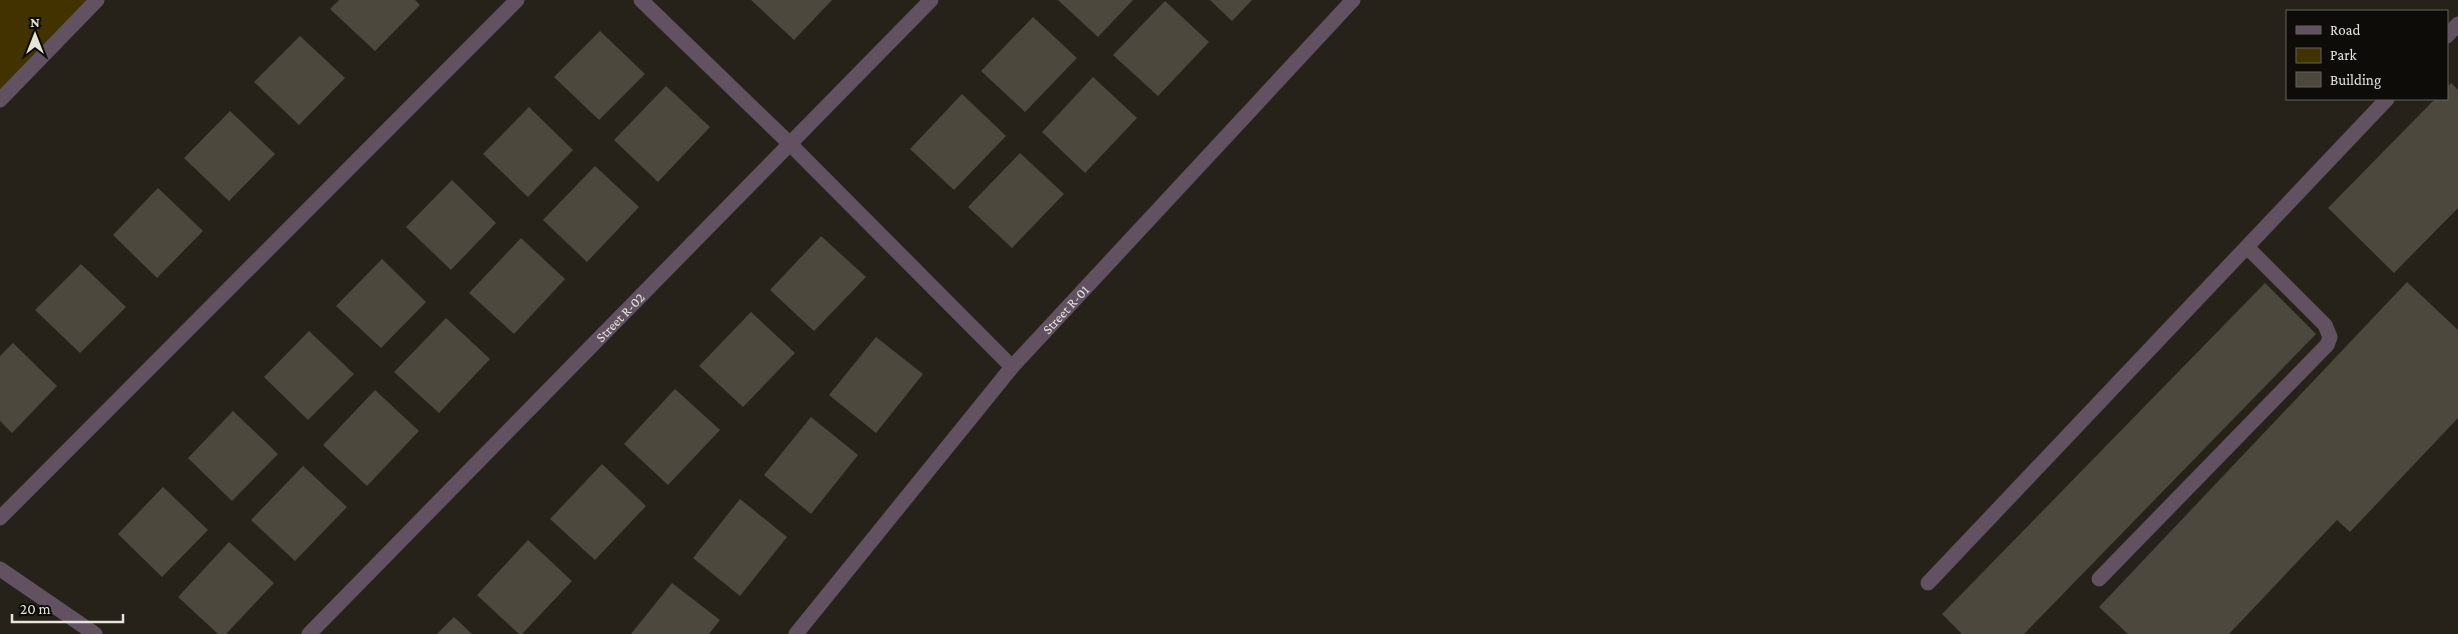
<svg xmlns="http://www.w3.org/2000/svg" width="2458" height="634" font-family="'Crimson Pro',serif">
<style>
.green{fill:#423200}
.building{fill:#4c483d}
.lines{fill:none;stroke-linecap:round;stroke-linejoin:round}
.lane{stroke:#615161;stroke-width:15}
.street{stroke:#615161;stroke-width:15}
.labels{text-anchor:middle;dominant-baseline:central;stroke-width:4;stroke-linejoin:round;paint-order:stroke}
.street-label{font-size:14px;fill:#e6e4dd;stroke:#0d0c08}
</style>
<rect width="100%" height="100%" fill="#262219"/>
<!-- green -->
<polygon class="green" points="0,0 97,0 0,100"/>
<!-- building -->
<g class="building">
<polygon points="339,0 415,0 420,5 375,51 330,9"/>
<polygon points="751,0 832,0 794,40"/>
<polygon points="1058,0 1133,0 1098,37"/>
<polygon points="1210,0 1252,0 1232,21"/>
<polygon points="1165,1 1209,42 1158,96 1113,55"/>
<polygon points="1033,17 1077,58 1025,112 981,71"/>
<polygon points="600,31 645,74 599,120 554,77"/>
<polygon points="300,36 345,78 299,125 254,82"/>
<polygon points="1093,77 1137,118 1085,173 1042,132"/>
<polygon points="2451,83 2458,90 2458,208 2394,273 2328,208 2435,99 2447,99 2447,87"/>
<polygon points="666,86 710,127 658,182 614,140"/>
<polygon points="962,94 1006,136 954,190 910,149"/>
<polygon points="529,107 573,150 528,197 483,154"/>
<polygon points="230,111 275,154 229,201 184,158"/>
<polygon points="1020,153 1064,194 1012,248 968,207"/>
<polygon points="595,166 639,207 587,262 543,220"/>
<polygon points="452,180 496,223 451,270 406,227"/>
<polygon points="158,188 203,231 157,278 113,235"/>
<polygon points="821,236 866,277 814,331 770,290"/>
<polygon points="521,238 565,279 514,334 469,293"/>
<polygon points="382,259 426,302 381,348 336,306"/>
<polygon points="81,264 126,307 80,353 35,310"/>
<polygon points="2407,282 2458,330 2458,418 2350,532 2337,520 2229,634 2128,634 2099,607"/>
<polygon points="2265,283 2316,334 2024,634 1962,634 1942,614"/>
<polygon points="751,312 795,353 743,407 699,366"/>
<polygon points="446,318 490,359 439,413 394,372"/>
<polygon points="309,331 354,374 308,420 264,377"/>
<polygon points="876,337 923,374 876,433 829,395"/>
<polygon points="13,343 57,386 12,433 0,421 0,356"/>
<polygon points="675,389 720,430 668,485 624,444"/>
<polygon points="375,390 419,431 367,486 323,445"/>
<polygon points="233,411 278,454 232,501 188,458"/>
<polygon points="811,417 858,455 811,514 764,475"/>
<polygon points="602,464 646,506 595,560 550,519"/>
<polygon points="303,466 347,507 295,561 251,520"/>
<polygon points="163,487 208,530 162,577 118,534"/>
<polygon points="740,499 787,537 740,596 693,558"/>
<polygon points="528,540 572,581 522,634 519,634 477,595"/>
<polygon points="229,542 274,583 226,634 218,634 178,597"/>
<polygon points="672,583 720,620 709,634 631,634"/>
<polygon points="454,617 472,634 437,634"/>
</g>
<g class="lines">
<!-- lane -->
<g class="lane">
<polyline points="2447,36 2458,24"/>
<polyline points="2099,579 2327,345 2330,337 2325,325 2247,247"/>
<polyline points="1928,583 2387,99"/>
</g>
<!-- street -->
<g class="street">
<polyline points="641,0 790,144 1012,367"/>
<polyline points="0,100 97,0"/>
<polyline points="0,518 517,0"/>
<polyline points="0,569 95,634"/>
<path id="s1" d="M309,634L931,0"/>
<path id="s2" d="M796,634L1012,367L1353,0"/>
</g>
</g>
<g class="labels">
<!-- street labels -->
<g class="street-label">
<text stroke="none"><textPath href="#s2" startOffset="422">Street R-01</textPath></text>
<text stroke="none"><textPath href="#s1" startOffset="444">Street R-02</textPath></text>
</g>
</g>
<!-- legend -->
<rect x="2286" y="10" width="162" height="90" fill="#0d0c08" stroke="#64625d"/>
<rect x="2296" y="26" width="25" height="8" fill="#615161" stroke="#64625d"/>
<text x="2330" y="35" font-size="15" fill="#e6e4dd">Road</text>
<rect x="2296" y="48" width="25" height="15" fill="#423200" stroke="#64625d"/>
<text x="2330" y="60" font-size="15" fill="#e6e4dd">Park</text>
<rect x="2296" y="72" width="25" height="15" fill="#4c483d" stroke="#64625d"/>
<text x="2330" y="85" font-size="15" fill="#e6e4dd">Building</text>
<!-- north arrow -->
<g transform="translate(35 35)" stroke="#0d0c08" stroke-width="4" paint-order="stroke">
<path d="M0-4L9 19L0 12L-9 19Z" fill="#e6e4dd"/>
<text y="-8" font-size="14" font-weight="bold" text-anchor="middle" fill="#e6e4dd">N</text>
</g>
<!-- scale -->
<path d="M12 614v8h111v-8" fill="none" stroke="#e6e4dd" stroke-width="2.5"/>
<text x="20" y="614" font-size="15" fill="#e6e4dd" stroke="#0d0c08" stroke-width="4" paint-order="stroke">20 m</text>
</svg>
